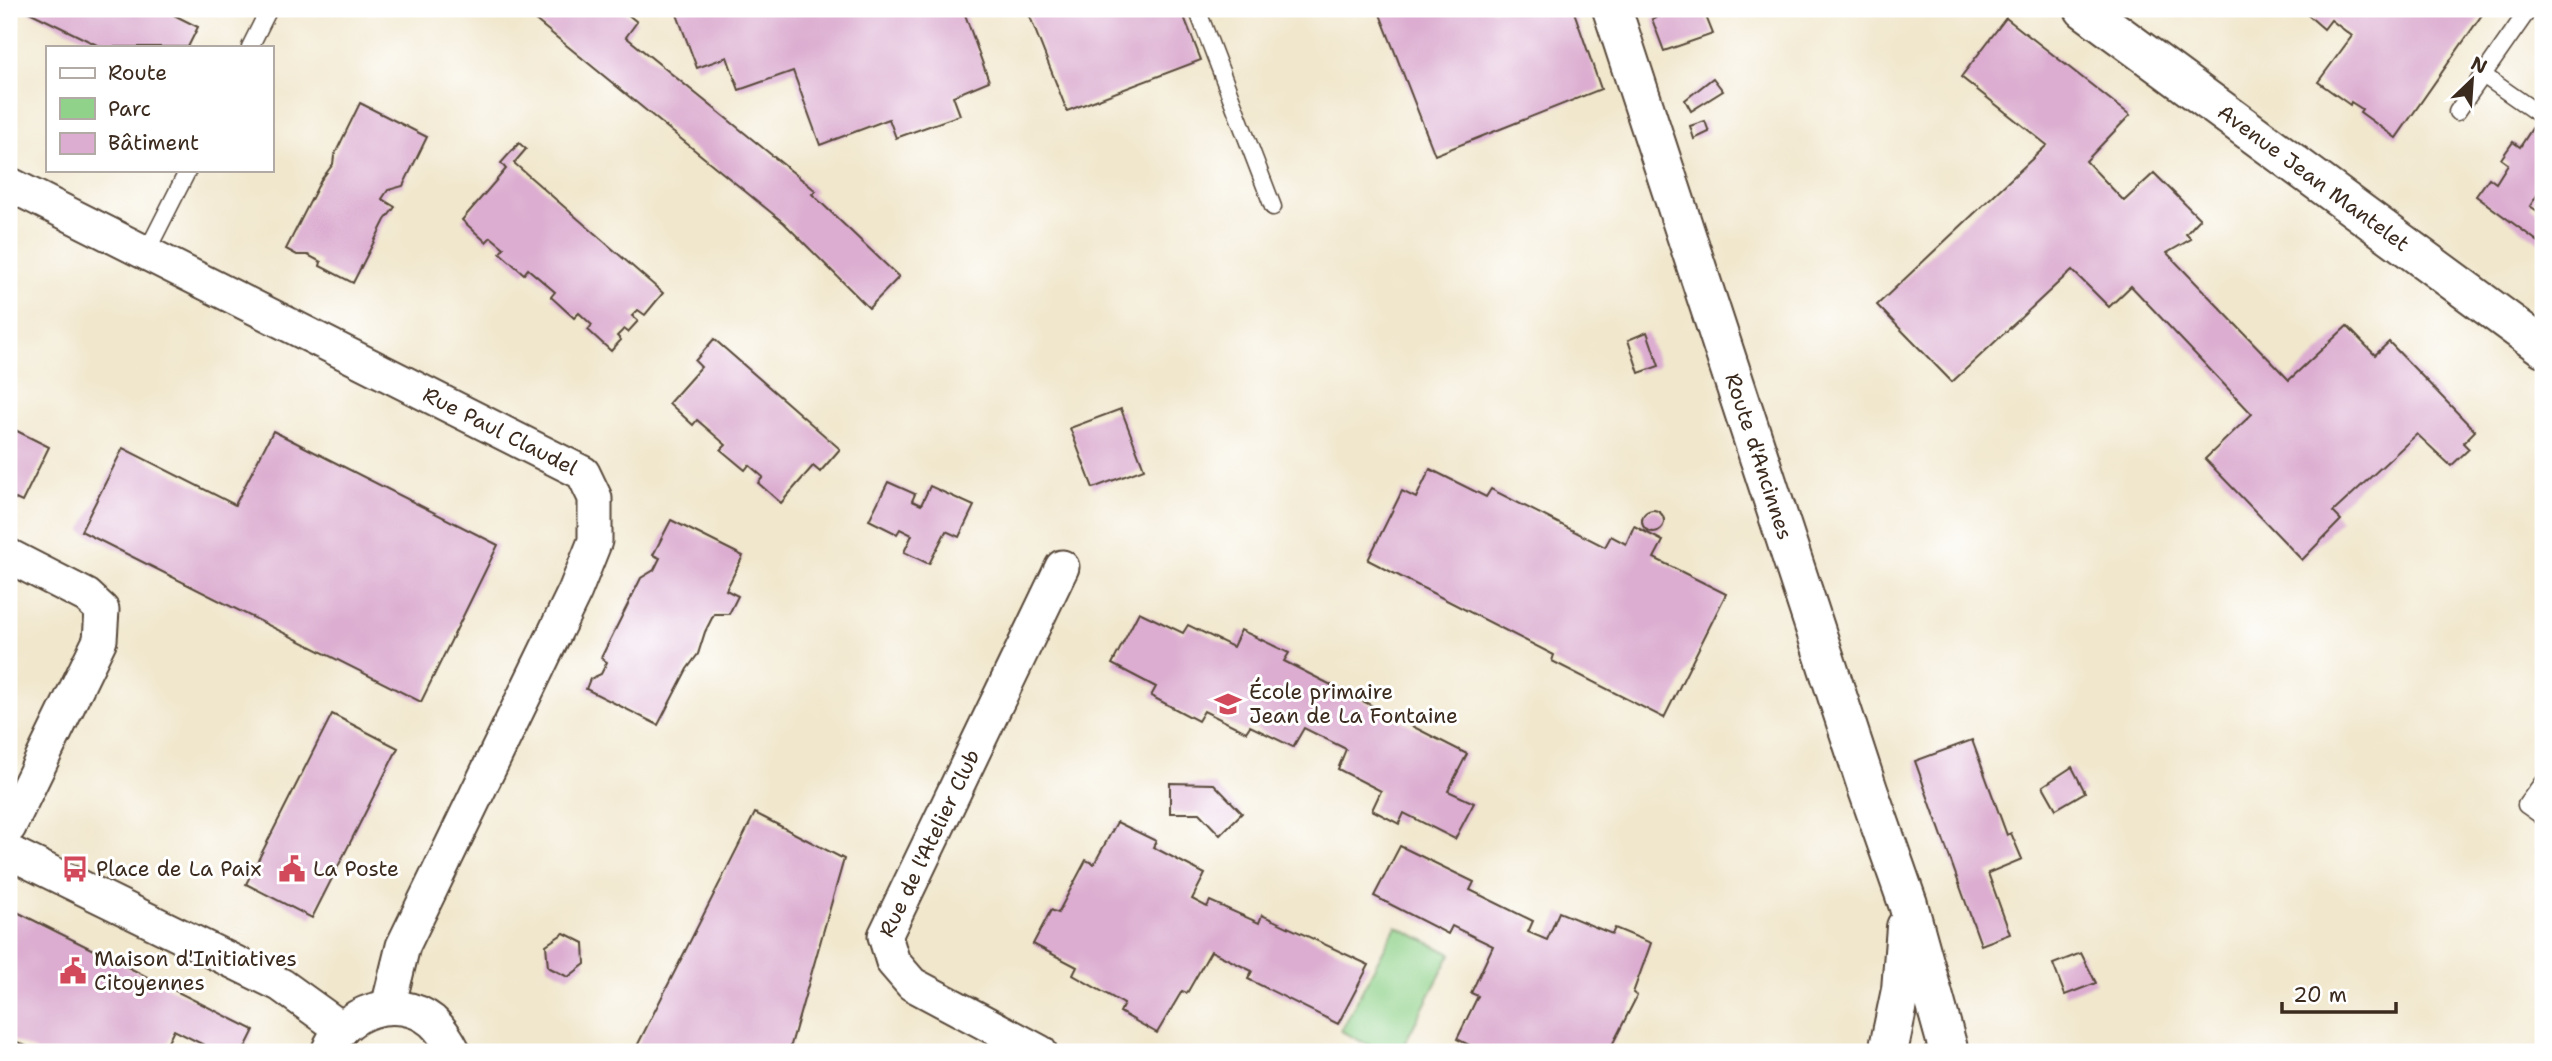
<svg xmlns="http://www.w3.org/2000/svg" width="2552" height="1061" font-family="'Shantell Sans',sans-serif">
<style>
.green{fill:#90d28a;stroke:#667e54;stroke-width:2}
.building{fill:#dcadd0}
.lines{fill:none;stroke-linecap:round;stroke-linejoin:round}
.lane-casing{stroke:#564638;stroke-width:19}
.street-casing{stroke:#564638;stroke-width:37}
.secondary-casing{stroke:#564638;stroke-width:42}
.primary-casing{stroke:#564638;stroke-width:42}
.lane{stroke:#fff;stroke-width:16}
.street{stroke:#fff;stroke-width:33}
.secondary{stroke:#fff;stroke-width:38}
.primary{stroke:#fff;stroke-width:38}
.labels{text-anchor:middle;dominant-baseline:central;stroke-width:6;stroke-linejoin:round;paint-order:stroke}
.street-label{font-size:21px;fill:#3b2a1e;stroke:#fff}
.poi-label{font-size:21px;fill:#3b2a1e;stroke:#fff;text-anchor:start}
</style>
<rect width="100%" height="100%" fill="#fff"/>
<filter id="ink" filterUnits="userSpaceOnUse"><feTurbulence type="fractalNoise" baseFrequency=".0143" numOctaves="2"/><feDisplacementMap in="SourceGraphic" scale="14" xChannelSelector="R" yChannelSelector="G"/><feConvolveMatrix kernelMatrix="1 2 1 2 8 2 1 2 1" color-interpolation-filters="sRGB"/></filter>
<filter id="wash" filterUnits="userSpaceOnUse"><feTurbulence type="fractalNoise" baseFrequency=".00686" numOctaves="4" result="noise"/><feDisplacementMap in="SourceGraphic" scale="28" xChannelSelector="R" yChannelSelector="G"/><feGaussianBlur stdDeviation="1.57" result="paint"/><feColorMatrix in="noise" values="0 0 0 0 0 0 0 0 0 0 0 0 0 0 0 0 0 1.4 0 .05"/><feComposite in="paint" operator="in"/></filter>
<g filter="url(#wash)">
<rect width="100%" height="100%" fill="#f1e7cd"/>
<!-- green -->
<polygon class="green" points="1396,926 1451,954 1400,1052 1382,1052 1341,1031"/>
<g id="blocks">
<!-- building -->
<g class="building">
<polygon points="23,9 162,9 198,27 188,47 101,47"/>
<polygon points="522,9 621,9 637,22 626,37 816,191 812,194 899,277 869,308 784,223"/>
<polygon points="675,9 963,9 989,81 953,96 960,115 896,138 889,119 820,145 793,71 739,90 727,57 697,68"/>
<polygon points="1027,9 1181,9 1201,60 1067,111"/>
<polygon points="1378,9 1573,9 1601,89 1435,155"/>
<polygon points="1661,9 1703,9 1713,34 1664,51 1652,19 1664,14"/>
<polygon points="2301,9 2486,9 2396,138 2360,112 2362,109 2351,102 2350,105 2318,82 2352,36 2331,20 2324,29"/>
<polygon points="2006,18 2130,115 2086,161 2124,201 2154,173 2200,219 2186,234 2191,239 2167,253 2289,380 2347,326 2375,355 2389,342 2475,431 2463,443 2469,449 2451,466 2417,434 2333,512 2341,520 2302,560 2205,459 2252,414 2131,286 2109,307 2072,270 1952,382 1877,305 2047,145 1961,77"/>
<polygon points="1713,78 1723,91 1691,111 1685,100"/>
<polygon points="2543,88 2543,104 2536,99"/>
<polygon points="360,103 427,137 403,186 388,190 382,199 395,207 385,220 353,283 320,266 321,262 308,255 297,255 286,249 321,180 333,164 334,156"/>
<polygon points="1705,121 1709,132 1694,139 1690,126"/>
<polygon points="2533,127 2543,134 2543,186 2530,206 2543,215 2543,237 2540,243 2476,196 2489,178 2496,183 2508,164 2501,159 2513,142 2520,147"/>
<polygon points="519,143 526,149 514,163 663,293 645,315 638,310 632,316 638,321 628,332 624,329 617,336 621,340 611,351 588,330 592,325 579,313 574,318 551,297 555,292 528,269 524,274 500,253 504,248 491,237 486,242 462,220 506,169 501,163"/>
<polygon points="1647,332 1659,366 1639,373 1628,340"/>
<polygon points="714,339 840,449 820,472 813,466 781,503 758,483 763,477 749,465 745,470 721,450 726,445 697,420 693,425 669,403 701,367 695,361"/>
<polygon points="1121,409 1144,469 1093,488 1070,428"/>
<polygon points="9,427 49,447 22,502 9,496"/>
<polygon points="273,431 498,545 421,702 81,531 123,448 235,505"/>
<polygon points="1430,469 1486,497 1491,489 1605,547 1611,536 1626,544 1634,526 1663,541 1654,558 1726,594 1664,718 1552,661 1554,655 1368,560 1402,491 1416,498"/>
<polygon points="888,482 915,494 912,501 921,505 930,486 974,506 959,537 946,531 929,564 904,552 912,535 900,529 897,534 869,520"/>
<circle cx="1653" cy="521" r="11"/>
<polygon points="671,520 743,556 726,590 738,596 729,614 714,614 705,632 698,654 687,669 658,725 586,689 590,679 601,674 607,662 601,658 641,578 654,570 660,558 653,555"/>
<polygon points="1139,612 1183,633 1188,625 1233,647 1241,630 1289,653 1284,661 1467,754 1448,791 1474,803 1455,839 1404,813 1399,824 1372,810 1381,791 1338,769 1346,749 1304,728 1293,747 1250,726 1246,732 1204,711 1198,721 1151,696 1156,687 1112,664"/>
<polygon points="332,714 398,748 312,918 246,884"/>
<polygon points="1972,740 2007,835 2011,833 2022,859 1988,873 2010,934 1981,945 1915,761"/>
<polygon points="2072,767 2085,792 2056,809 2043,786"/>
<polygon points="1170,783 1214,784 1242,813 1220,835 1199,813 1170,813"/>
<polygon points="755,813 844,859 789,1052 634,1052"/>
<polygon points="1117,822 1156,841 1153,847 1205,874 1192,899 1207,907 1210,901 1259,923 1262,915 1369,965 1338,1024 1248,979 1252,971 1211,951 1187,993 1182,991 1157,1033 1120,1012 1124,1004 1073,975 1077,967 1033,944 1051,910 1058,913 1086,860 1094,864"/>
<polygon points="1400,846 1474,882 1470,890 1533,921 1528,932 1547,940 1559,912 1612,934 1615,928 1651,943 1633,993 1637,996 1610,1049 1616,1052 1502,1052 1495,1049 1493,1052 1483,1052 1457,1039 1478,996 1471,993 1493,946 1452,926 1448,934 1374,896"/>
<polygon points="9,908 254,1030 243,1052 218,1052 174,1030 163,1052 38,1052 9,1038"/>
<polygon points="564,933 584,943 585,964 568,977 548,967 546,945"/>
<polygon points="2081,953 2096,983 2065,995 2053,964"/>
</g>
</g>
</g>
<g filter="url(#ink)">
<use href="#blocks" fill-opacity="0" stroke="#564638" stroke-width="2"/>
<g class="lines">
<!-- lane casing -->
<g class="lane-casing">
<g id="lane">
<polyline points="1197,9 1273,207"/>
<polyline points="250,47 269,9"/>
<polyline points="2483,75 2543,117"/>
<polyline points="2457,112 2529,9"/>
<polyline points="146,253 188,170"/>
<polyline points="2543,782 2526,805 2543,817"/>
</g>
</g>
<!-- street casing -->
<g class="street-casing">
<g id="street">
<path id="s1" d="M9,184L583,473L595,498V541L575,591L403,946L388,1007"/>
<polyline points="9,556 87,596 102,610 100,640 9,827"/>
<polyline points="9,852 281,985 342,1029"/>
<path d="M328,1052C342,1011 397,993 432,1021C442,1030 448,1040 454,1052"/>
<path id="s2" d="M1040,1052L912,984L893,962L885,936L1062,567"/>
</g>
</g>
<!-- secondary casing -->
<g class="secondary-casing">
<g id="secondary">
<path id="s3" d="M1612,9L1868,790L1908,904L1949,1052"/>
<polyline points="1888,1052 1901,990 1906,927"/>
</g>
</g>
<!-- primary casing -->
<g class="primary-casing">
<g id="primary">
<path id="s4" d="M2084,9L2543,347"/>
</g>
</g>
<!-- lane -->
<use href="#lane" class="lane"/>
<!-- street -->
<use href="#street" class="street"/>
<!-- secondary -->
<use href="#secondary" class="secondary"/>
<!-- primary -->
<use href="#primary" class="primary"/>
</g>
</g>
<!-- icons -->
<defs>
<g id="school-bare" transform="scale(2.1)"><path d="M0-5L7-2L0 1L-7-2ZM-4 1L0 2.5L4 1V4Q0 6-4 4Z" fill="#d1495b" stroke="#fff" stroke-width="2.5" paint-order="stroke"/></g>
<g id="bus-bare" transform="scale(2.1)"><path d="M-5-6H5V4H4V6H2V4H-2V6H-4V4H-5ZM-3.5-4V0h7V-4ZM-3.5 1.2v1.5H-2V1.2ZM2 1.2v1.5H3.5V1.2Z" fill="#d1495b" stroke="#fff" stroke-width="2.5" paint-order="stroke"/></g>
<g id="civic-bare" transform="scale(2.1)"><path d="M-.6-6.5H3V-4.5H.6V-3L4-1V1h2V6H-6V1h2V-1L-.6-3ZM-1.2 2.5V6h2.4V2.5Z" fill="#d1495b" stroke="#fff" stroke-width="2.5" paint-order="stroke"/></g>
</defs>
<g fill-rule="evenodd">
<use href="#school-bare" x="1228" y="704"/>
<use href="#bus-bare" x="75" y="869"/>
<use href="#civic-bare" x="292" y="869"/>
<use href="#civic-bare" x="73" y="971"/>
</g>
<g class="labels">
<!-- street labels -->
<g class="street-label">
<text stroke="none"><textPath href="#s4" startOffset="285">Avenue Jean Mantelet</textPath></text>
<text stroke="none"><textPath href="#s1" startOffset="550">Rue Paul Claudel</textPath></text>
<text stroke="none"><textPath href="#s3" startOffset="471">Route d'Ancinnes</textPath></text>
<text stroke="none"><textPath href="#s2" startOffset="304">Rue de l'Atelier Club</textPath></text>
</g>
<!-- poi labels -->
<g class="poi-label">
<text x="1249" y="692">École primaire<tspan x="1249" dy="24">Jean de La Fontaine</tspan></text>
<text x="96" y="869">Place de La Paix</text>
<text x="313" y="869">La Poste</text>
<text x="94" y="959">Maison d'Initiatives<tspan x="94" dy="24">Citoyennes</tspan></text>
</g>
</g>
<!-- margin -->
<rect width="2552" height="1061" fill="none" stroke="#fff" stroke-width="35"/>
<!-- legend -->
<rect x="46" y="46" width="228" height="126" fill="#ffffff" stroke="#b1aaa5" stroke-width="2"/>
<rect x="60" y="68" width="35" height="10" fill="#ffffff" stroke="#b1aaa5" stroke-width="2"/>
<text x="108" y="80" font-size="21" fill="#3b2a1e">Route</text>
<rect x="60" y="98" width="35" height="21" fill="#90d28a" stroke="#b1aaa5" stroke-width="2"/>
<text x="108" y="116" font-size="21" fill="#3b2a1e">Parc</text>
<rect x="60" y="133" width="35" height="21" fill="#dcadd0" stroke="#b1aaa5" stroke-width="2"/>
<text x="108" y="150" font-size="21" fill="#3b2a1e">Bâtiment</text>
<!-- north arrow -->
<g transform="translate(2472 80) rotate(25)" stroke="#ffffff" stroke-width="5" paint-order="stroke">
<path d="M0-5L12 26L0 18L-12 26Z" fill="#3b2a1e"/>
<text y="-10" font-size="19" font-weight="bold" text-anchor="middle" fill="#3b2a1e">N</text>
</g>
<!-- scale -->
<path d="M2282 1002v10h114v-10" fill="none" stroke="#3b2a1e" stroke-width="3.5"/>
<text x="2293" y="1002" font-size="21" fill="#3b2a1e" stroke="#ffffff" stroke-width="5" paint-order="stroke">20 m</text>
</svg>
